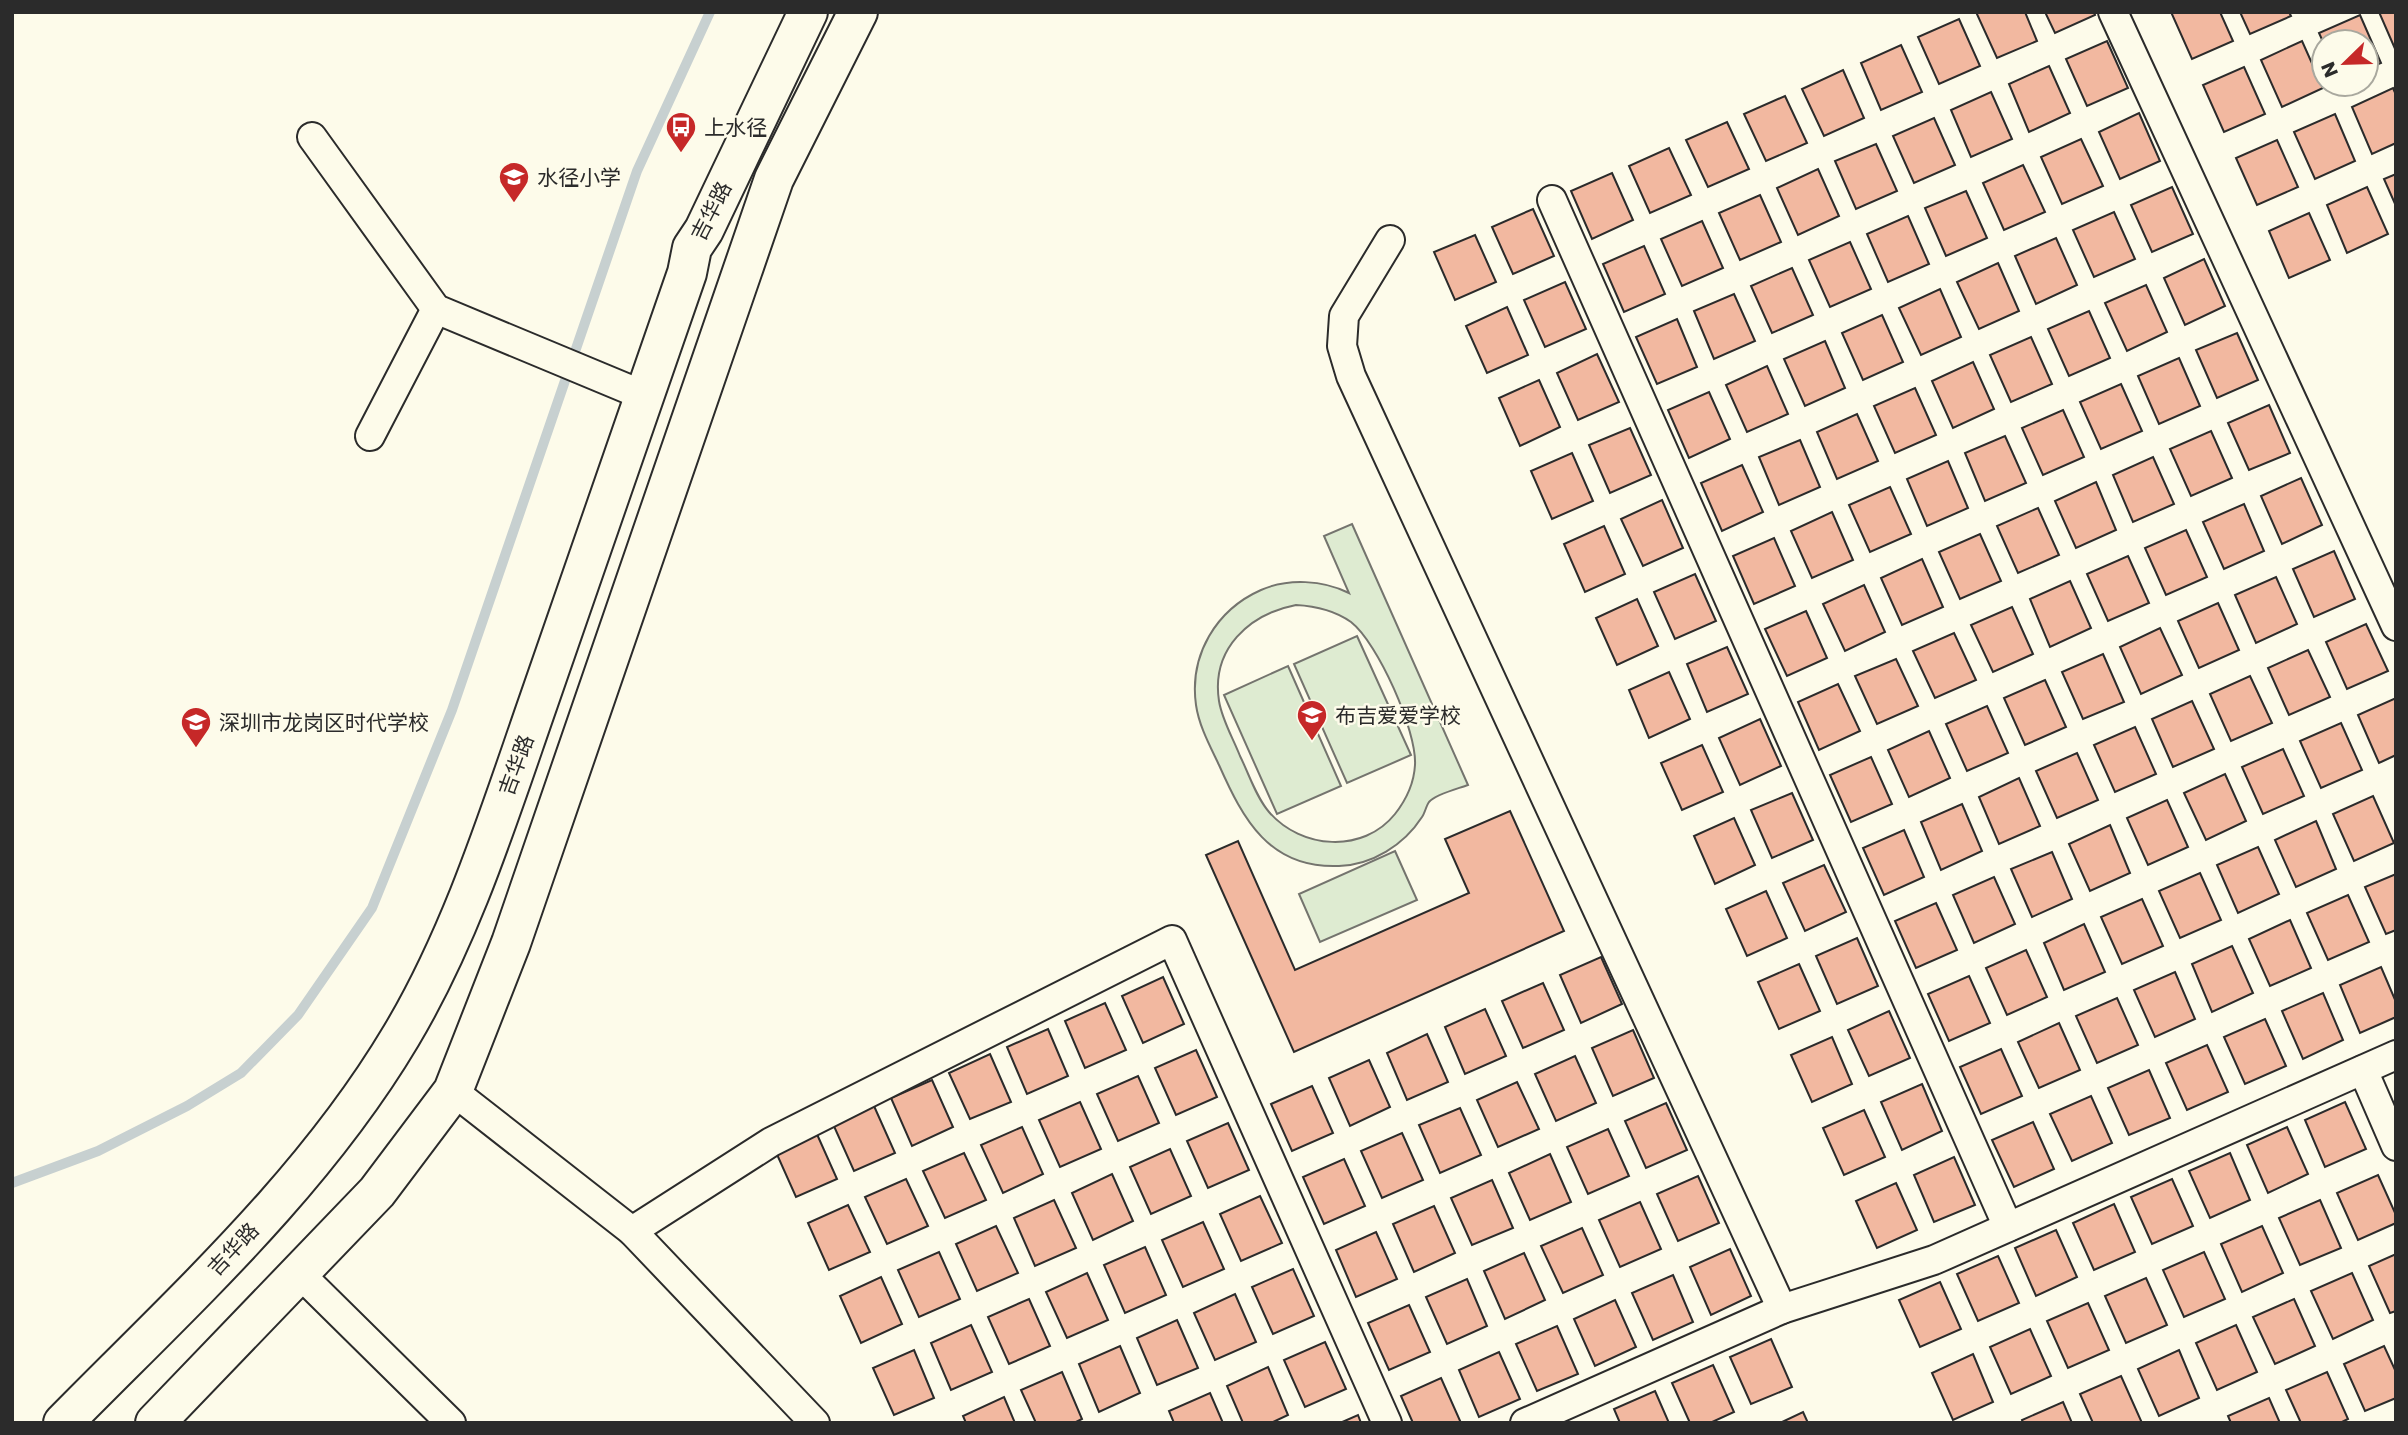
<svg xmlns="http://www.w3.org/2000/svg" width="2408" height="1435" font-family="Poppins,'Noto Sans SC',sans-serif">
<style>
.green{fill:#deebd1;stroke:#74746e;stroke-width:2;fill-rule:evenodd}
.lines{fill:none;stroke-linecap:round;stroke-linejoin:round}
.stream{stroke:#c7d0d0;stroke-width:10}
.building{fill:#f2b8a0;stroke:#2b2b2b;stroke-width:2}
.street-casing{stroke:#2b2b2b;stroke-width:32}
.primary-casing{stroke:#2b2b2b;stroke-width:42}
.street{stroke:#fdfbea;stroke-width:28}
.primary{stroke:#fdfbea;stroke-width:38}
.labels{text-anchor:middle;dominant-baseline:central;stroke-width:5;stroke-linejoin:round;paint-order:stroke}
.poi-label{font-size:21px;fill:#2b2b2b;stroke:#fdfbea;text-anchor:start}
.street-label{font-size:21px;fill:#2b2b2b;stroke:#fdfbea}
</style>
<rect width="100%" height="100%" fill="#fdfbea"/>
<!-- green -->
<g class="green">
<path d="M1352,524L1468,785C1457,789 1436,794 1429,802C1426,806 1425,813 1422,817C1404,845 1372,865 1339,866C1269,869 1243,819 1219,765C1210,746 1199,726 1196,705C1189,655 1216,610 1261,590C1288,578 1323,580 1349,593L1324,536ZM1296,605C1316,606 1334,610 1351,622C1378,643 1417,731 1415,765C1414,783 1406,800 1395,814C1363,854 1301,849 1269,812C1256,797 1249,774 1240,756C1233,738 1222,720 1219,701C1211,649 1249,614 1296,605Z"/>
<polygon points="1357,636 1411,755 1347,783 1294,664"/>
<polygon points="1288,666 1341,786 1277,814 1224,695"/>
<polygon points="1395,851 1417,900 1320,942 1299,894"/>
</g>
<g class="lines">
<!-- stream -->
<polyline class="stream" points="12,1183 98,1151 187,1106 241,1073 298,1015 372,908 452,710 637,171 710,12"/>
</g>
<!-- building -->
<g class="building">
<polygon points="1976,12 2025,12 2037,41 1997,58"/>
<polygon points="2045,12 2094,12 2095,15 2055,33"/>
<polygon points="2171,12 2220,12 2233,41 2192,59"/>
<polygon points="2240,12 2289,12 2291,16 2250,34"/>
<polygon points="2379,12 2396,12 2396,51"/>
<polygon points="2360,15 2381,63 2366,69 2366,42 2324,44 2319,33"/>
<polygon points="1959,19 1980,66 1939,84 1918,37"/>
<polygon points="2107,41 2128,88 2087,106 2066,59"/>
<polygon points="2302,41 2323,88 2282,107 2261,60"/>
<polygon points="1901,45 1922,92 1881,110 1861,63"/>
<polygon points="2049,66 2070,113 2029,132 2009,84"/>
<polygon points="2244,67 2265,114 2224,132 2203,85"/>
<polygon points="1843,70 1864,118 1824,136 1802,89"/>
<polygon points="2393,88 2396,95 2396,143 2372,154 2352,107"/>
<polygon points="1991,92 2012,139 1971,157 1951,110"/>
<polygon points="1785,96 1807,143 1766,161 1744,114"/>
<polygon points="2139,113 2160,161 2120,179 2099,132"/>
<polygon points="2335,114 2355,161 2315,179 2294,132"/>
<polygon points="1934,118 1955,165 1914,183 1893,136"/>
<polygon points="1727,122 1749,169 1708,187 1686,140"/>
<polygon points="2081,139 2103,186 2062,204 2041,157"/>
<polygon points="2277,140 2298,187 2257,205 2236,158"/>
<polygon points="1876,144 1897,191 1856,209 1835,161"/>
<polygon points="1669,148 1691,195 1650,213 1629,166"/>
<polygon points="2023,165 2045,212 2004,230 1983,183"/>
<polygon points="1818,169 1839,216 1798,235 1777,188"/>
<polygon points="1612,173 1633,220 1592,239 1571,191"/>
<polygon points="2396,174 2396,206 2384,179"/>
<polygon points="2172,187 2193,234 2152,252 2131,205"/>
<polygon points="2367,187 2388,234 2347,253 2327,205"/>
<polygon points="1966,191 1987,238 1946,256 1925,208"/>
<polygon points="1760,195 1781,242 1740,260 1719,213"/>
<polygon points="1533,209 1554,256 1513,274 1492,227"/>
<polygon points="2114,212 2135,259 2094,277 2073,230"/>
<polygon points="2309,213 2330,260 2289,278 2269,231"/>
<polygon points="1908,216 1929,264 1888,282 1867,234"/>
<polygon points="1702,221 1723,268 1682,286 1661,239"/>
<polygon points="1475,235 1496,282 1455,300 1434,252"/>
<polygon points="2056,238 2077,285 2036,304 2015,256"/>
<polygon points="1850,242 1871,289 1830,307 1809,260"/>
<polygon points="1644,246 1665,294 1624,312 1603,264"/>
<polygon points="2204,259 2225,306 2185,325 2164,278"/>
<polygon points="1998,263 2019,311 1979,329 1957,282"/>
<polygon points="1792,268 1813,315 1772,333 1751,286"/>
<polygon points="1565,282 1586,329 1545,347 1524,300"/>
<polygon points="2146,285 2167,332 2127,351 2105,303"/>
<polygon points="1940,289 1961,337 1921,355 1899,308"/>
<polygon points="1734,294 1755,341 1714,359 1694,311"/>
<polygon points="1507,307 1528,355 1487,373 1466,326"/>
<polygon points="2089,311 2110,358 2069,376 2048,329"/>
<polygon points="1882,315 1903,362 1863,380 1842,333"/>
<polygon points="1677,319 1697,367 1657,384 1636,337"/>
<polygon points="2237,333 2258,380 2217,398 2196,350"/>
<polygon points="2031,337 2052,384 2011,402 1990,355"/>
<polygon points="1825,341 1845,388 1805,406 1784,359"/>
<polygon points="1597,354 1619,402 1578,420 1557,373"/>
<polygon points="2179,358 2200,406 2159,424 2138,376"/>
<polygon points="1973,362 1994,409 1953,428 1932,381"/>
<polygon points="1767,366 1788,414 1747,432 1726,385"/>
<polygon points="1539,380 1560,427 1520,446 1499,398"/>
<polygon points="2121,384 2142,431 2101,449 2080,402"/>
<polygon points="1915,388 1936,435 1895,453 1874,406"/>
<polygon points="1709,392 1730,439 1689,458 1668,410"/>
<polygon points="2269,405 2290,453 2249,470 2228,423"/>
<polygon points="2063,410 2084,457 2043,475 2022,428"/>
<polygon points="1857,414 1878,461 1837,479 1817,432"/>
<polygon points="1630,428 1651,475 1610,493 1589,445"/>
<polygon points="2211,431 2232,478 2191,496 2170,449"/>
<polygon points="2005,436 2026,483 1985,501 1965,453"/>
<polygon points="1800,440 1820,487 1779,505 1759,457"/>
<polygon points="1572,453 1593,501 1552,519 1531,471"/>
<polygon points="2153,457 2174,504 2133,522 2113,475"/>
<polygon points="1948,461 1968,508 1927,526 1907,479"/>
<polygon points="1742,465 1763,512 1722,531 1701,483"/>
<polygon points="2301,478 2322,525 2282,544 2261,496"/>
<polygon points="2096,482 2116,530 2076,548 2055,501"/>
<polygon points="1890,487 1911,534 1870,552 1849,505"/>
<polygon points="1662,500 1683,548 1643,566 1621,519"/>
<polygon points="2244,504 2264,551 2224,569 2203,522"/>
<polygon points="2038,508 2059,555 2018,573 1997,526"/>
<polygon points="1832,512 1853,560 1812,578 1791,531"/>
<polygon points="1604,526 1625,574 1585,592 1564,544"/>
<polygon points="2186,530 2207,577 2166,595 2145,548"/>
<polygon points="1980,534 2001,581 1960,599 1939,552"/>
<polygon points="1774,538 1795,586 1754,604 1733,556"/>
<polygon points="2334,551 2355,599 2314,617 2293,569"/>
<polygon points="2128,556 2149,603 2108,621 2087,574"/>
<polygon points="1922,559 1943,607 1902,625 1881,578"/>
<polygon points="1695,574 1716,621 1675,639 1654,592"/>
<polygon points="2276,577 2297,624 2256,643 2235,595"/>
<polygon points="2070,581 2091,628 2050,647 2030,599"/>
<polygon points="1864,585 1885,632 1845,651 1823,604"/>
<polygon points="1637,599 1658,646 1617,665 1596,618"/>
<polygon points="2218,603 2239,650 2199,668 2178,621"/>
<polygon points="2012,607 2033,654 1993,672 1971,625"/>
<polygon points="1806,611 1827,658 1787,676 1765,629"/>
<polygon points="2366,624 2388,671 2347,689 2326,642"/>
<polygon points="2160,628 2182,675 2141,694 2120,647"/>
<polygon points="1954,633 1976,680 1935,698 1913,651"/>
<polygon points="1727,647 1748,694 1707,712 1687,664"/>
<polygon points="2308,650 2330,697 2289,715 2268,668"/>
<polygon points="2103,654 2124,702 2083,719 2062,672"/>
<polygon points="1896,659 1918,706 1877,724 1855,676"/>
<polygon points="1669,672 1690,719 1649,738 1629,690"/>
<polygon points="2250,676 2272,723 2231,741 2210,694"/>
<polygon points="2045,680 2066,727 2025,745 2004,698"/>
<polygon points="1838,684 1860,731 1819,750 1798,702"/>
<polygon points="2396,698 2396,755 2379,763 2358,715"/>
<polygon points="2192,701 2214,749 2173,767 2152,719"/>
<polygon points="1987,706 2008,753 1967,771 1946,724"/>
<polygon points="1760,719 1781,766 1740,785 1719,738"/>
<polygon points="2341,723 2362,770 2321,788 2300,741"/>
<polygon points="2135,727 2156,774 2115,792 2094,745"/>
<polygon points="1929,731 1950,778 1909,797 1888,750"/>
<polygon points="1702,745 1723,792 1682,810 1661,763"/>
<polygon points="2283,749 2304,796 2263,814 2242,767"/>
<polygon points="2077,753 2098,800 2057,818 2036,771"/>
<polygon points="1871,757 1892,804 1851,822 1830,775"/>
<polygon points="2225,774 2246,821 2206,840 2184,793"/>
<polygon points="2019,778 2040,826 1999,844 1979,797"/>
<polygon points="1792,793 1813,840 1772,858 1751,810"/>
<polygon points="2373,796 2394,843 2354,861 2333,814"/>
<polygon points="2167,800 2188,847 2148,865 2127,818"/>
<polygon points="1962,804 1982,851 1941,870 1921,822"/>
<polygon points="1510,811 1564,931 1294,1052 1206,855 1238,841 1295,970 1469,893 1445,839"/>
<polygon points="1734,818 1755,865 1715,884 1694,836"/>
<polygon points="2316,821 2336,869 2296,887 2275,840"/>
<polygon points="2110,825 2130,873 2090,891 2069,844"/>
<polygon points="1904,830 1924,877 1884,895 1863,848"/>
<polygon points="2258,847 2279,894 2238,913 2217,865"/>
<polygon points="2052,852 2072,899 2032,917 2011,869"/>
<polygon points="1824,865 1846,912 1805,931 1783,883"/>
<polygon points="2200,873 2221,920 2180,938 2159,891"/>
<polygon points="2396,874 2396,930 2386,934 2365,887"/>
<polygon points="1994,877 2015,924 1974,943 1953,895"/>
<polygon points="1766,891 1787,938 1747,956 1726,909"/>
<polygon points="2348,895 2369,942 2328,960 2307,913"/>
<polygon points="2142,899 2163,946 2122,964 2101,917"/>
<polygon points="1936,903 1957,950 1916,968 1895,921"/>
<polygon points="2290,920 2311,968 2270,986 2249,939"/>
<polygon points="2084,924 2105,972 2064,990 2044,943"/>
<polygon points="1857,938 1878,986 1837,1004 1816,956"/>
<polygon points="2232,946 2253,993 2212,1012 2192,964"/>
<polygon points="2026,950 2047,997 2007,1015 1986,968"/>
<polygon points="1601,957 1622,1004 1581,1023 1560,975"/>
<polygon points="1799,964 1820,1011 1779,1029 1758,982"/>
<polygon points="2381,967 2396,1002 2396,1017 2360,1033 2340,985"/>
<polygon points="2175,972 2195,1019 2155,1037 2134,990"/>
<polygon points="1969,976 1990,1023 1949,1041 1928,994"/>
<polygon points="1163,977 1184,1024 1143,1043 1122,996"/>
<polygon points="1543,983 1564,1030 1523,1048 1502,1001"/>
<polygon points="2323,993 2343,1040 2303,1059 2282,1011"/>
<polygon points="2117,998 2138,1045 2097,1063 2076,1016"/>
<polygon points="1105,1003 1126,1050 1085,1068 1065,1021"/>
<polygon points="1485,1009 1506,1056 1465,1074 1445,1027"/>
<polygon points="1889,1011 1910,1058 1869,1076 1848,1030"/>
<polygon points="2265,1019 2286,1066 2245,1084 2224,1037"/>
<polygon points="2059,1023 2080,1070 2039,1088 2018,1042"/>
<polygon points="1048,1029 1068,1076 1027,1094 1007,1047"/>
<polygon points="1633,1030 1654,1078 1613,1096 1592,1048"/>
<polygon points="1427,1034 1448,1082 1407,1100 1387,1053"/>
<polygon points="1832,1037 1852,1084 1812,1102 1791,1055"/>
<polygon points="2207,1045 2228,1092 2187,1110 2166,1063"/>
<polygon points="2001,1049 2022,1096 1981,1114 1960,1067"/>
<polygon points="1196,1050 1217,1097 1176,1115 1155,1068"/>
<polygon points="990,1054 1011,1102 970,1119 949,1073"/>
<polygon points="1575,1056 1596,1103 1556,1121 1535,1074"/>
<polygon points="1369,1060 1390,1107 1350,1126 1329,1078"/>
<polygon points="2149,1070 2170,1118 2129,1135 2108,1088"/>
<polygon points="1138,1076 1159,1123 1118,1141 1097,1094"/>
<polygon points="932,1080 953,1127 912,1146 891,1098"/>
<polygon points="1517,1082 1539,1129 1498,1147 1477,1100"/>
<polygon points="1922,1084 1942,1131 1902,1150 1881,1102"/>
<polygon points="1312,1086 1333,1133 1292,1151 1271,1104"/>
<polygon points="2091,1096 2112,1143 2072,1161 2050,1114"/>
<polygon points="1080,1102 1101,1149 1060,1167 1039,1120"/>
<polygon points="2345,1102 2366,1149 2325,1167 2305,1120"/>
<polygon points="1666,1103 1687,1150 1646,1168 1625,1121"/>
<polygon points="874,1106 895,1153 854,1171 833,1124"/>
<polygon points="1460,1108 1481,1155 1440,1173 1419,1125"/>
<polygon points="1864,1110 1885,1157 1844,1175 1823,1128"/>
<polygon points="2033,1122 2054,1169 2014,1187 1992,1140"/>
<polygon points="1228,1123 1249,1170 1208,1188 1187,1141"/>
<polygon points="1022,1127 1043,1174 1003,1193 981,1145"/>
<polygon points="2287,1127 2308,1174 2268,1193 2247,1145"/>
<polygon points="1608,1129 1629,1176 1588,1194 1567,1147"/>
<polygon points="816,1132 837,1179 796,1197 775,1150"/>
<polygon points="1402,1133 1423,1180 1382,1198 1361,1151"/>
<polygon points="1170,1149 1191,1196 1151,1214 1130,1167"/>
<polygon points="964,1153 986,1200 945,1218 923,1171"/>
<polygon points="2230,1153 2250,1200 2210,1218 2189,1171"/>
<polygon points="1550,1154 1571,1202 1530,1220 1509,1173"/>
<polygon points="1954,1157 1975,1205 1934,1222 1914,1175"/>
<polygon points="1344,1159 1365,1206 1324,1224 1303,1177"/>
<polygon points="1112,1174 1133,1221 1093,1240 1072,1193"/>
<polygon points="2378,1175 2396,1215 2396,1223 2358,1240 2337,1193"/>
<polygon points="1698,1176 1719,1223 1678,1241 1657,1194"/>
<polygon points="906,1179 928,1226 887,1244 865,1197"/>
<polygon points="2172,1179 2193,1226 2152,1244 2131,1197"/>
<polygon points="1492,1180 1513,1228 1472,1245 1451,1198"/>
<polygon points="1896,1183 1917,1230 1877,1248 1856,1201"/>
<polygon points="1260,1196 1282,1243 1241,1261 1220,1214"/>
<polygon points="1054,1200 1076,1248 1035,1266 1014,1218"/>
<polygon points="2320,1200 2341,1248 2300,1265 2279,1218"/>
<polygon points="1640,1202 1661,1249 1620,1267 1599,1220"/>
<polygon points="2114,1204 2135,1252 2094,1270 2073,1223"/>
<polygon points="848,1205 870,1252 829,1270 808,1223"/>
<polygon points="1434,1206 1455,1253 1414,1272 1393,1224"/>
<polygon points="1203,1222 1224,1269 1183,1287 1162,1240"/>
<polygon points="996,1226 1018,1273 977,1291 956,1244"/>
<polygon points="2262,1226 2283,1273 2242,1292 2221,1244"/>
<polygon points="1582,1228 1603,1275 1563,1293 1541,1246"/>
<polygon points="2056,1230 2077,1277 2036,1296 2015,1248"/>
<polygon points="1376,1232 1397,1279 1356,1297 1336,1250"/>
<polygon points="1145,1247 1166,1295 1125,1313 1104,1265"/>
<polygon points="1730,1249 1751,1296 1711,1315 1690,1267"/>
<polygon points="939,1252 960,1299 919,1317 898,1270"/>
<polygon points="2204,1252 2225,1299 2184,1317 2163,1270"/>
<polygon points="1524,1253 1545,1300 1505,1319 1484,1271"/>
<polygon points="2396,1254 2396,1311 2390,1313 2369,1266"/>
<polygon points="1998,1256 2019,1303 1978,1321 1957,1274"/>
<polygon points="1293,1269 1314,1316 1273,1334 1252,1287"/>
<polygon points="1087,1273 1108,1320 1067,1338 1046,1292"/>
<polygon points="2352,1273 2373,1320 2333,1339 2311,1291"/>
<polygon points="1673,1275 1693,1322 1653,1340 1632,1293"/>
<polygon points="881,1277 902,1324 861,1343 840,1296"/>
<polygon points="2146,1278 2167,1325 2126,1343 2105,1296"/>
<polygon points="1467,1279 1487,1326 1447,1344 1426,1297"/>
<polygon points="1940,1282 1961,1329 1920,1347 1899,1300"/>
<polygon points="1235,1294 1256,1342 1215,1360 1194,1313"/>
<polygon points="1029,1299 1050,1346 1009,1364 988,1317"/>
<polygon points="2294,1299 2315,1346 2275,1364 2253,1317"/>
<polygon points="1615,1300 1636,1347 1595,1366 1574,1319"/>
<polygon points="2088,1303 2109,1350 2068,1368 2047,1321"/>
<polygon points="1409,1305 1430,1352 1389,1370 1368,1323"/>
<polygon points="1177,1320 1198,1368 1157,1385 1137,1338"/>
<polygon points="971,1325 992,1372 951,1390 931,1343"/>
<polygon points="2236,1325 2257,1372 2217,1390 2196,1343"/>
<polygon points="1557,1326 1578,1374 1537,1391 1516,1344"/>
<polygon points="2030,1329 2051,1376 2011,1394 1990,1347"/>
<polygon points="1771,1339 1792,1387 1751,1404 1730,1357"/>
<polygon points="1325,1342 1346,1389 1305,1407 1284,1360"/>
<polygon points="1120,1346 1140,1393 1099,1412 1079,1364"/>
<polygon points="2384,1346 2396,1372 2396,1398 2365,1411 2344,1364"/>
<polygon points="914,1350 934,1398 894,1415 873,1368"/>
<polygon points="2179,1350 2199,1398 2159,1416 2138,1369"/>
<polygon points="1499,1352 1520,1399 1479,1417 1459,1370"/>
<polygon points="1973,1354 1993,1402 1953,1420 1932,1373"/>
<polygon points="1713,1365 1734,1412 1710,1423 1690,1423 1672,1383"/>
<polygon points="1268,1367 1288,1415 1271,1423 1243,1423 1227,1386"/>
<polygon points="1062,1372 1082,1419 1074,1423 1036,1423 1021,1390"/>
<polygon points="2327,1372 2348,1419 2340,1423 2301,1423 2286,1390"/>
<polygon points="2121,1376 2142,1423 2093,1423 2080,1394"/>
<polygon points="1441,1378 1461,1423 1413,1423 1401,1396"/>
<polygon points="1655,1391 1669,1423 1620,1423 1614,1409"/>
<polygon points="1210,1393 1223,1423 1174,1423 1169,1411"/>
<polygon points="1004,1397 1015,1423 966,1423 963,1416"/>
<polygon points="2269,1398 2280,1423 2231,1423 2228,1416"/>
<polygon points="2063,1402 2072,1423 2023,1423 2022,1420"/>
<polygon points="1803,1412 1808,1423 1780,1423"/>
<polygon points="1358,1415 1361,1423 1340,1423"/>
</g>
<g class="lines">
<!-- street casing -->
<g class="street-casing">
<g id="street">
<polyline points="2113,12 2396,626"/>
<polyline points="312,137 436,309 645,396"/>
<polyline points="1552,200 2008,1227"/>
<polyline points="1390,240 1344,316 1342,346 1351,376 1782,1309"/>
<polyline points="370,436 436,309"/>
<polyline points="2363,1070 2396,1146"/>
<polyline points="453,1091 632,1231 815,1423"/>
<polyline points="632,1231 771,1142 1172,940 1387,1423"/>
<polyline points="300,1274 451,1423"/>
<polyline points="1525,1423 1782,1309 1934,1260 2396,1055"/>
</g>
</g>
<!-- primary casing -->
<g class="primary-casing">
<g id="primary">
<path d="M63,1423C183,1301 313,1184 401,1036C462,934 499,815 538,703C588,559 638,416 687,273L692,248L704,230L808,12"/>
<polyline points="155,1423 377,1192 453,1091 511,943 774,179 858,12"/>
</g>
</g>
<!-- street -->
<use href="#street" class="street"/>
<!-- primary -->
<use href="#primary" class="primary"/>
</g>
<!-- icons -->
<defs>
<g id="bus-pin" transform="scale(1.575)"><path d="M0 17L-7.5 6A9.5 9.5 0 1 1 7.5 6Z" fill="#c62828" stroke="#fdfbea"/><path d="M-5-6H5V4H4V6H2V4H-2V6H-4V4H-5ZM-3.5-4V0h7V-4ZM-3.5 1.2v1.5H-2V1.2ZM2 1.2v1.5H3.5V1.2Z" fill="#fff"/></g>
<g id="school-pin" transform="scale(1.575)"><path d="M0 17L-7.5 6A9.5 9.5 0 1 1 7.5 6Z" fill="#c62828" stroke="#fdfbea"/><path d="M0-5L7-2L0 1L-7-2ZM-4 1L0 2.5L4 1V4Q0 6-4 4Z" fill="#fff"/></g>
</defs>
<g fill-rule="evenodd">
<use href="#bus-pin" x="681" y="127"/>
<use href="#school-pin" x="514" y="177"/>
<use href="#school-pin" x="1312" y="715"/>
<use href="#school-pin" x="196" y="722"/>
</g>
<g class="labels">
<!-- poi labels -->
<g class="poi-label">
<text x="704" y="127">上水径</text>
<text x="537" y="177">水径小学</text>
<text x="1335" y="715">布吉爱爱学校</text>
<text x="219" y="722">深圳市龙岗区时代学校</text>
</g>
<!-- street labels -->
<g class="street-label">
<text transform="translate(711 211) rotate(-63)">吉华路</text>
<text transform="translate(516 765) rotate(-70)">吉华路</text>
<text transform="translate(233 1249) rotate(-47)">吉华路</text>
</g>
</g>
<!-- border -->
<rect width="2408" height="1435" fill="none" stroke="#2b2b2b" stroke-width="28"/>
<!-- north arrow -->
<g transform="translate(2345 63) rotate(247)"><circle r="33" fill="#fdfbea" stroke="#a9a89e" stroke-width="2"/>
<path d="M0-5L12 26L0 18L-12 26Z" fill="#c62828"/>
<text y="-10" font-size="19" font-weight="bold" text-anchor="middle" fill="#2b2b2b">N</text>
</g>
</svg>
